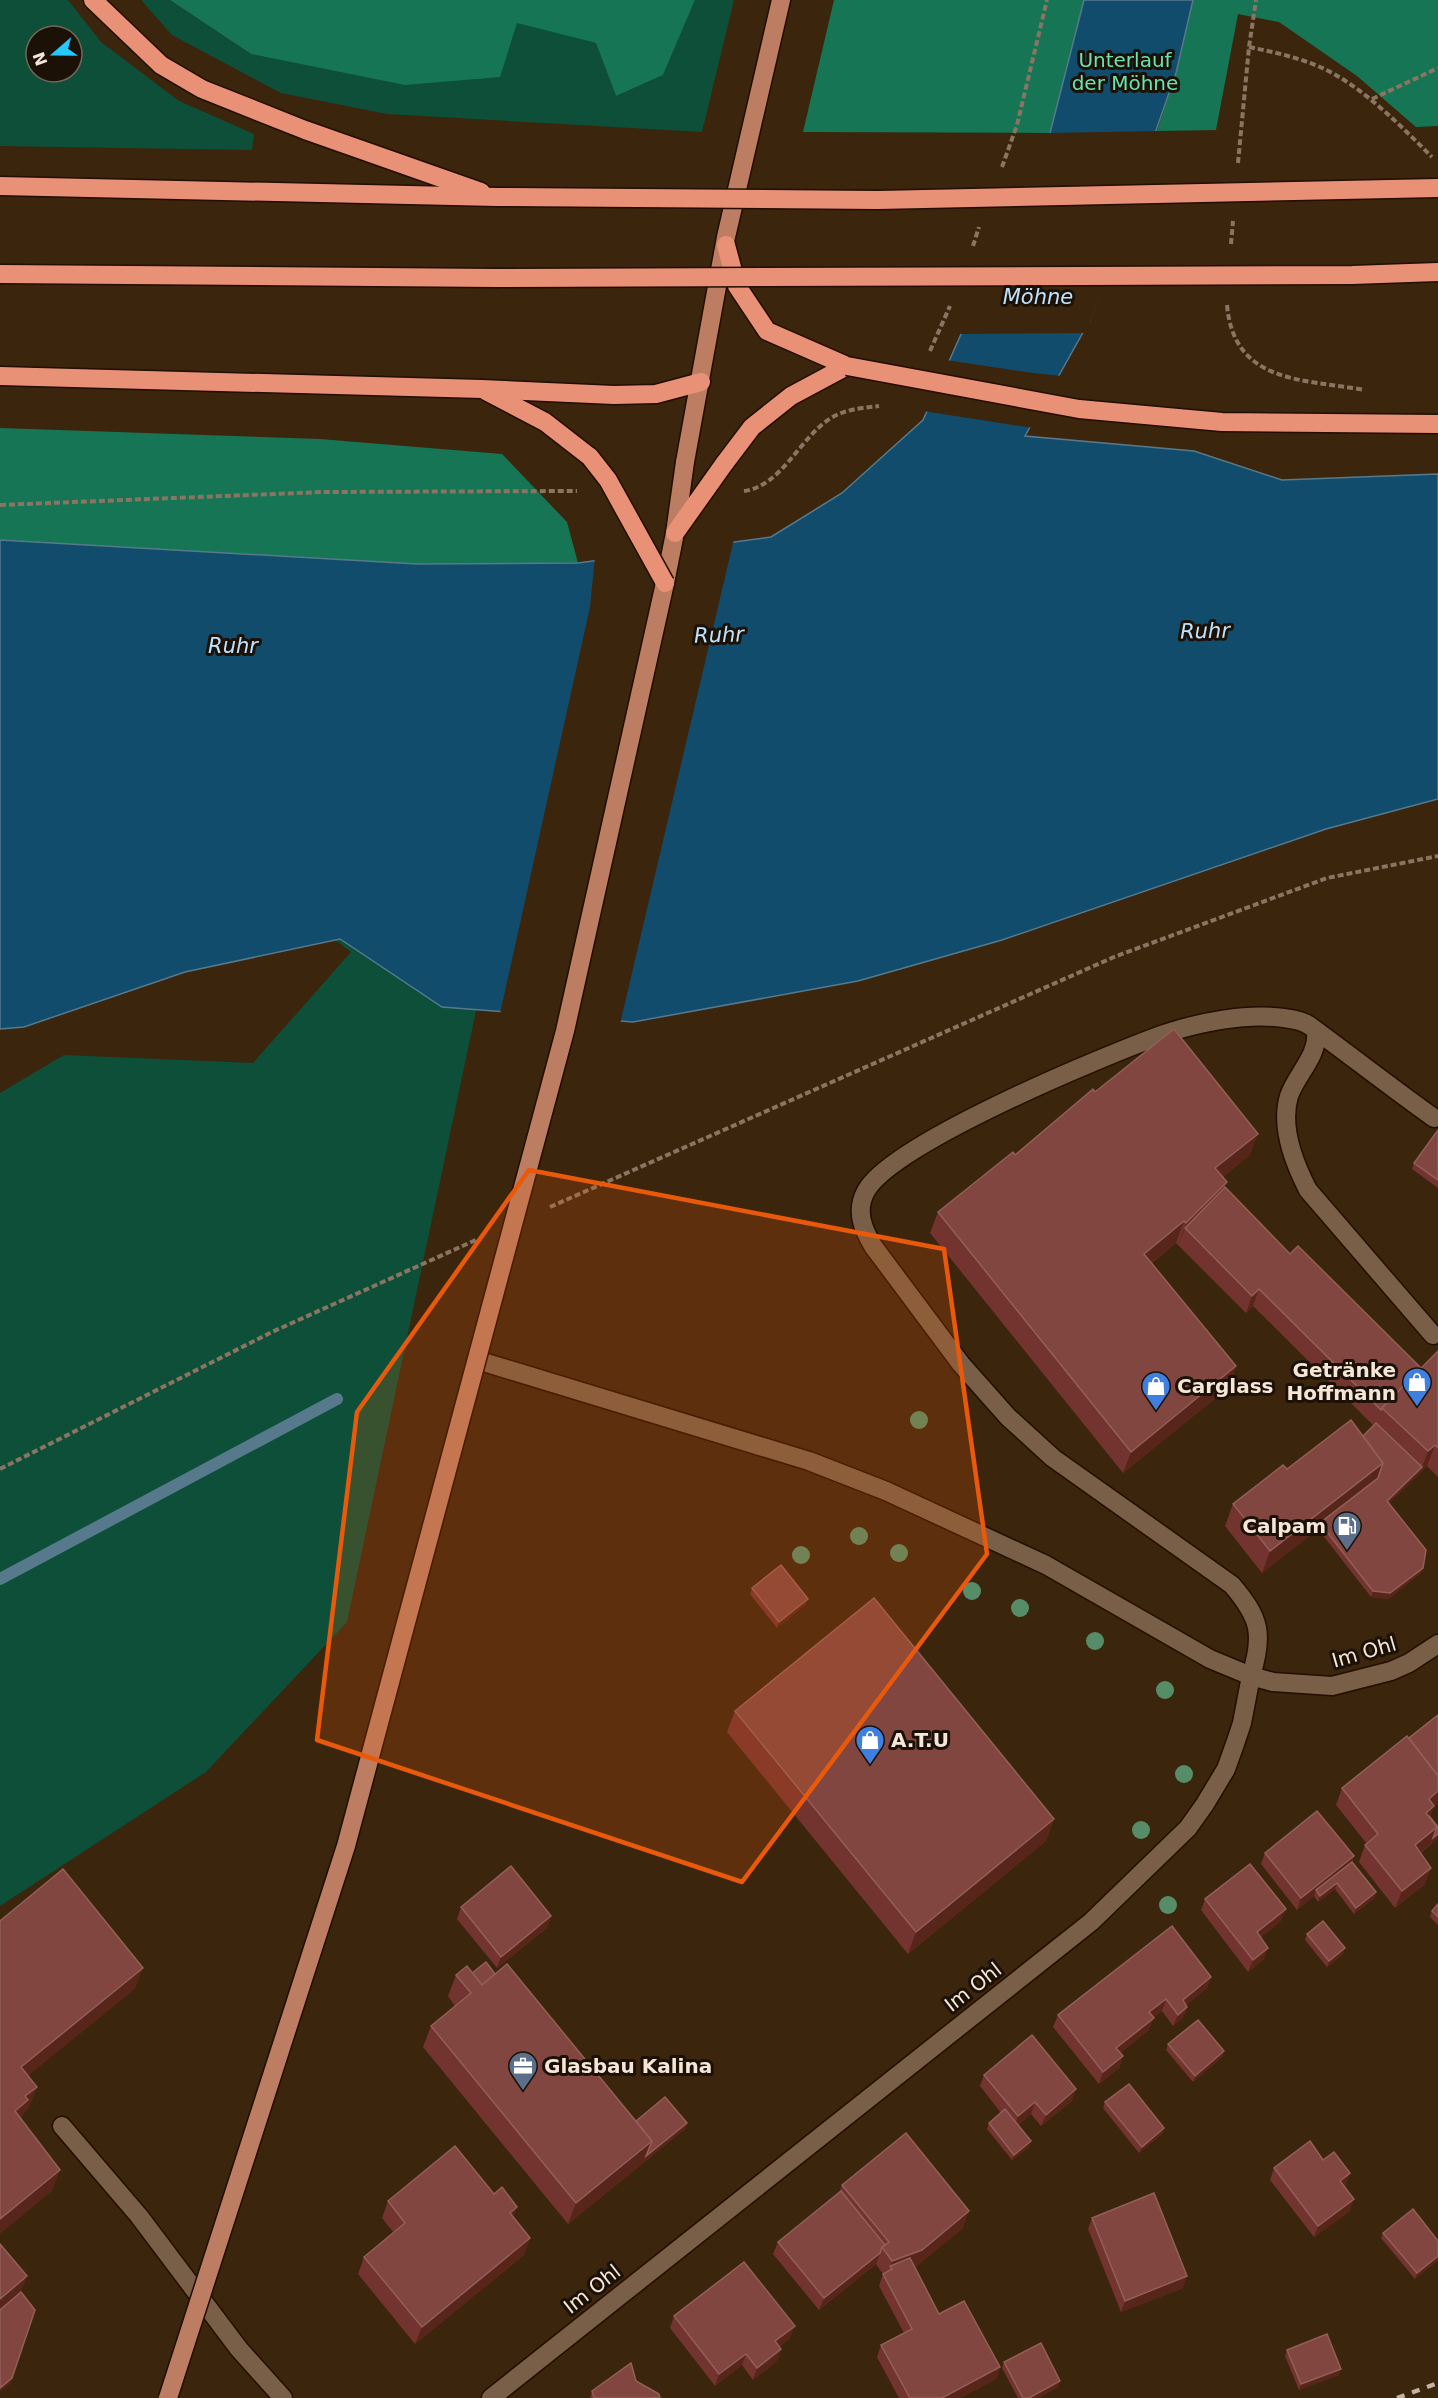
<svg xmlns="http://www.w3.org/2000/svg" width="1438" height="2398" font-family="'DejaVu Sans',sans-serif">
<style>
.green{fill:#0d4f38;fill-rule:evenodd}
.forest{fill:#157555}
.water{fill:#124c6c;stroke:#567a8c;stroke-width:1.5}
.pier{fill:#3c250d}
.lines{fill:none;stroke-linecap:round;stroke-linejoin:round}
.stream{stroke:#567a8c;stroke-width:12}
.lane-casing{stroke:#220d00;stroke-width:21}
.street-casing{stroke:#220d00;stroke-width:21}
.primary-casing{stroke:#220d00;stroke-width:21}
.highway-casing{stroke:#220d00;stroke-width:21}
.path{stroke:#897562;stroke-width:4;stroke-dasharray:6 3;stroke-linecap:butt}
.lane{stroke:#795f47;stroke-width:18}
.street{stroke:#795f47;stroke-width:18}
.primary{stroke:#bc7d63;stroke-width:18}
.highway{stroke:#e99176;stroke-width:18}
.rail{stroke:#c4b3a2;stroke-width:4.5;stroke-dasharray:8 8;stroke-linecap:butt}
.primary-bridge-casing{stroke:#220d00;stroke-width:21;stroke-linecap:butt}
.highway-bridge-casing{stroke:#220d00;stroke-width:21;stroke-linecap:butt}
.primary-bridge{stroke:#bc7d63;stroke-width:18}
.highway-bridge{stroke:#e99176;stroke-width:18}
.tree{fill:#568d68}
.wall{fill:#73332e}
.shaded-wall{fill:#572519}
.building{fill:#814640;stroke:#935f58;stroke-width:1.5}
.marked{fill:#e8590c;fill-opacity:0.2;stroke:#e8590c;stroke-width:4.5;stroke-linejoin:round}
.labels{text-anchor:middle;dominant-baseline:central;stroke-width:6;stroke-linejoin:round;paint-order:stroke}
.park-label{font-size:20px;fill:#6be2b2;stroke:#1b1107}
.poi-label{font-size:20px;font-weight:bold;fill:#f5e6d8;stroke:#1b1107;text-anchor:start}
.street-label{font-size:20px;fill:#f5e6d8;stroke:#1b1107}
.water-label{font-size:21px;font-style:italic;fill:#bfe3fc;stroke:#1b1107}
</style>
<rect width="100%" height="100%" fill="#3c250d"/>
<!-- green -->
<g class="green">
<path d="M0,0H68L101,42L179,101L254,134L252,150L0,146ZM36,36H72V72H36Z"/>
<polygon points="141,0 170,0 251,54 517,22 596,43 616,96 663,75 695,0 734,0 702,132 387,114 281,93 172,35"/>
<polygon points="537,722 347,1622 206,1772 0,1906 0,1093 64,1055 253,1063 351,952 254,879"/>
</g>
<!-- forest -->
<g class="forest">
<polygon points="170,0 695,0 663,75 616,96 596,43 517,23 500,77 405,85 251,54"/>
<polygon points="834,0 1084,0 1050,133 803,132"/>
<polygon points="1193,0 1438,0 1438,126 1416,127 1357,76 1279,22 1238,14 1216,130 1157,131 1176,73"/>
<polygon points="0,428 320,439 502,454 567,522 578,563 417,564 0,540"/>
</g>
<!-- water -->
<polygon class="water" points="1084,0 1193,0 1176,73 1090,320 1025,436 1194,451 1282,480 1438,474 1438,799 1326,829 1002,940 858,981 633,1022 442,1007 340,939 185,972 24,1027 0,1029 0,540 417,564 578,563 771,537 842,493 923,420 1050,133"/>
<!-- pier -->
<g class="pier">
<polygon points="1160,131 1086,333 958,334 1047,133"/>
<polygon points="946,360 1033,373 1062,376 1033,428 923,411"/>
<polygon points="734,539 620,1024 500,1014 590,607 595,557"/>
</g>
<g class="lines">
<!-- stream -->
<polyline class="stream" points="0,1579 337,1399"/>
<!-- lane casing -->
<g class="lane-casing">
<g id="lane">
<path d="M1316,1032C1319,1055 1296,1075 1289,1096C1280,1126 1294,1163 1308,1190L1433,1335"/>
<path d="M1251,1676C1264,1634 1260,1618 1232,1585L1053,1458L1008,1417L961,1364L873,1246C863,1229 855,1211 866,1191C892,1143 1106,1055 1164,1034C1200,1022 1246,1013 1284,1018C1292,1019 1304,1021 1310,1026C1351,1056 1392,1088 1434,1118"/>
<polyline points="62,2126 139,2216 239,2349 283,2398"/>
</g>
</g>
<!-- street casing -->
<g class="street-casing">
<g id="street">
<polyline points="477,1360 809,1461 886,1491 1046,1565 1210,1659 1251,1676 1273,1682 1332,1686 1391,1671 1409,1663 1438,1644"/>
<polyline points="491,2398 1091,1922 1188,1828 1205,1804 1226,1769 1235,1744 1242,1723 1251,1676"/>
</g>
</g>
<!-- primary casing -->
<g class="primary-casing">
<g id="primary">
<polyline points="685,462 726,237 781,0"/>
<polyline points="665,583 675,533"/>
</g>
</g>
<!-- highway casing -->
<g class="highway-casing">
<g id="highway">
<polyline points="93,0 161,65 202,89 305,130 481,192"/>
<polyline points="0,186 497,197"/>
<polyline points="726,245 737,286 767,331 847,366"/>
<polyline points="0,274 496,278"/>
<polyline points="0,376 482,389 614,395 656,394 701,382"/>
<polyline points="486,391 545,422 590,457"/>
<polyline points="724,464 752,427 791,396 847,366"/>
</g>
</g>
<!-- path -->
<g class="path">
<path d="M1249,47C1273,52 1297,57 1320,67C1361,85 1401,126 1432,157"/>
<polyline points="1372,99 1438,68"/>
<polyline points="1238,163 1249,47 1256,0"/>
<polyline points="1002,167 1017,125 1047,0"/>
<polyline points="1231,244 1233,221"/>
<polyline points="973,246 979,227"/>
<path d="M1227,305C1234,384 1303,379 1365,390"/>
<polyline points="930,351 950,306"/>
<path d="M744,491C782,486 800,437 831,418C846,409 861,408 879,406"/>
<polyline points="0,505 323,492 577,491"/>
<polyline points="550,1207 1114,957 1327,878 1438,856"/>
<polyline points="0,1469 272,1332 478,1239"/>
</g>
<!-- lane -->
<use href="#lane" class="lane"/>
<!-- street -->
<use href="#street" class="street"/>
<!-- primary -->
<use href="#primary" class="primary"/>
<!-- highway -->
<use href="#highway" class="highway"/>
<!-- rail -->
<polyline class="rail" points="1397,2398 1438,2383"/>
<!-- primary-bridge casing -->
<g class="primary-bridge-casing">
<g id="primary-bridge">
<polyline points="675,533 685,462"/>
<polyline points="168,2398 346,1846 565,1031 665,583"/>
</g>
</g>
<!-- highway-bridge casing -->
<g class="highway-bridge-casing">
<g id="highway-bridge">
<polyline points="497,197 878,200 1438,188"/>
<polyline points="496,278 1352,275 1438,272"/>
<polyline points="847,366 1079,409 1222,422 1438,424"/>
<polyline points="590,457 608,480 665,583"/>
<polyline points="675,533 724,464"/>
</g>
</g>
<!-- primary-bridge -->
<use href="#primary-bridge" class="primary-bridge"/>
<!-- highway-bridge -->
<use href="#highway-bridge" class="highway-bridge"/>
</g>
<!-- trees -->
<g class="tree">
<circle cx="919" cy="1420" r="9"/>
<circle cx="859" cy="1536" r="9"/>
<circle cx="899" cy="1553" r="9"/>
<circle cx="801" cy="1555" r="9"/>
<circle cx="972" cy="1591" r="9"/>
<circle cx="1020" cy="1608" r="9"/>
<circle cx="1095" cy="1641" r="9"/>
<circle cx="1165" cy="1690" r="9"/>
<circle cx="1184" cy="1774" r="9"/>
<circle cx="1141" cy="1830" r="9"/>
<circle cx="1168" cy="1905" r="9"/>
</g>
<!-- wall -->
<g class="wall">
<polygon points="1095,1092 1250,1155 1223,1177 1227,1182 1225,1187 1290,1254 1421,1368 1438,1351 1438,1477 1427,1466 1389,1503 1423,1568 1421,1573 1388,1599 1371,1597 1318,1529 1262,1573 1225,1526 1233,1504 1287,1469 1363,1436 1374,1426 1253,1306 1246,1313 1176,1243 1152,1263 1236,1366 1228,1388 1123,1473 930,1233 938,1212 1015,1155"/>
<polygon points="1438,1130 1438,1188 1412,1169 1414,1163"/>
<polygon points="752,1588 808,1599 805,1605 777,1628 750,1594"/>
<polygon points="735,1711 1054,1819 1046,1841 908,1954 727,1732"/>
<polygon points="1438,1715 1438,1803 1434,1806 1430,1817 1438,1827 1438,1838 1421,1853 1431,1868 1425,1884 1395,1908 1359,1862 1365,1845 1367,1844 1336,1805 1342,1788 1409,1738"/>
<polygon points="1265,1853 1354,1856 1352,1862 1376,1892 1374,1898 1354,1914 1335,1889 1318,1902 1314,1896 1297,1910 1261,1864"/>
<polygon points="1205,1899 1281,1921 1261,1937 1264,1959 1248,1972 1201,1910"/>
<polygon points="1438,1904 1438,1925 1430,1917 1432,1911"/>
<polygon points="461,1907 551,1916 547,1928 497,1968 457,1919"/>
<polygon points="1307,1934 1343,1954 1327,1967 1305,1940"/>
<polygon points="472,1973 495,1974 636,2121 687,2123 685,2129 568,2224 423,2047 431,2026 455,2006 448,1996 456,1975"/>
<polygon points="1211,1977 1207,1988 1186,2005 1187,2007 1183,2018 1173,2026 1162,2011 1153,2018 1149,2030 1120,2053 1123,2056 1119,2068 1099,2084 1053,2027 1058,2015"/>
<polygon points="1168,2044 1224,2051 1222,2057 1193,2082 1166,2050"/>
<polygon points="984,2075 1072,2101 1041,2126 1031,2114 1018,2125 1031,2141 1029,2147 1012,2160 987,2129 989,2123 1001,2113 980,2086"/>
<polygon points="1105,2102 1164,2128 1162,2134 1139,2153 1103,2108"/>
<polygon points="1323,2160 1346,2185 1344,2186 1350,2211 1314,2237 1270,2180 1274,2168"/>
<polygon points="842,2185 963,2228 915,2267 939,2314 1000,2367 996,2379 960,2398 899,2398 877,2357 881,2345 904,2333 879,2286 883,2274 876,2264 819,2310 773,2254 778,2242 839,2193"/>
<polygon points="388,2201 530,2238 524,2255 415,2344 358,2274 364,2257 394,2233 382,2218"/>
<polygon points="1092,2218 1183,2288 1121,2312 1088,2229"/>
<polygon points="1383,2233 1438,2241 1415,2279 1381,2238"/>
<polygon points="674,2316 790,2338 779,2347 781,2349 777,2361 753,2380 742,2365 715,2386 670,2328"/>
<polygon points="1287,2350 1339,2375 1299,2390 1285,2356"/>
<polygon points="1004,2362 1058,2387 1038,2398 1018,2398 1002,2368"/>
<polygon points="636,2381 660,2398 590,2398 592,2391"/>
</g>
<!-- shaded-wall -->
<g class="shaded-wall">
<polygon points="1258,1134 1250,1155 1207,1190 1215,1168"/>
<polygon points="1227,1182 1219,1204 1185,1228 1178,1245 1186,1223"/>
<polygon points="1184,1221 1176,1243 1136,1275 1144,1254"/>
<polygon points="1259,1289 1253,1306 1246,1313 1252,1296"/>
<polygon points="1236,1366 1228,1388 1123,1473 1131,1452"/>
<polygon points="1435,1445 1427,1466 1420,1473 1428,1451"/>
<polygon points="1383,1463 1375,1484 1320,1523 1318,1529 1262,1573 1270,1551"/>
<polygon points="1422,1467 1420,1473 1385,1507 1387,1501"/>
<polygon points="1423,1568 1421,1573 1388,1599 1371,1597 1373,1591"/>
<polygon points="808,1599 805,1605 777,1628 779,1622"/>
<polygon points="1438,1791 1438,1803 1422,1815 1429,1799"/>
<polygon points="1434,1806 1428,1823 1426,1813"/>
<polygon points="1054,1819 1046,1841 908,1954 916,1932"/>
<polygon points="1437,1827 1438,1838 1409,1862 1415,1845"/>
<polygon points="1354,1856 1349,1868 1316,1890 1314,1896 1297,1910 1301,1898"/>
<polygon points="1431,1868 1425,1884 1395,1908 1402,1891"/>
<polygon points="1337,1883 1335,1889 1318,1902 1320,1896"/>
<polygon points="1376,1892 1374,1898 1354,1914 1356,1908"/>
<polygon points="1286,1909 1281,1921 1252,1944 1257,1932"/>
<polygon points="551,1916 547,1928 497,1968 501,1957"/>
<polygon points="1268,1948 1264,1959 1248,1972 1253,1960"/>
<polygon points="1345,1948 1343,1954 1327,1967 1329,1961"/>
<polygon points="143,1968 135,1989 13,2088 21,2067"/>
<polygon points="1211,1977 1207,1988 1178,2011 1183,2000"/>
<polygon points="1166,1999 1162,2011 1145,2024 1149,2012"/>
<polygon points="1187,2007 1183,2018 1173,2026 1178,2015"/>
<polygon points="1154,2018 1149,2030 1112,2059 1116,2048"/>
<polygon points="1224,2051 1222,2057 1193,2082 1195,2076"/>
<polygon points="1123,2056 1119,2068 1099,2084 1103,2072"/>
<polygon points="37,2087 29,2108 24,2113 20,2121 15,2111 25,2096"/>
<polygon points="1076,2089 1072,2101 1041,2126 1046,2115"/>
<polygon points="1035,2102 1031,2114 1014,2128 1018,2116"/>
<polygon points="687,2123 685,2129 568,2224 576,2203 652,2141"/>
<polygon points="1164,2128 1162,2134 1139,2153 1142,2147"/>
<polygon points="1031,2141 1029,2147 1012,2160 1014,2155"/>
<polygon points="60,2170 52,2191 0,2234 0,2219"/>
<polygon points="1350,2173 1346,2185 1336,2193 1340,2181"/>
<polygon points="1354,2199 1350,2211 1314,2237 1318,2226"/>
<polygon points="517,2207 511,2224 510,2213"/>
<polygon points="969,2211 963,2228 916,2267 889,2276 892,2269 890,2266 892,2261"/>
<polygon points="530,2238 524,2255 415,2344 422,2327"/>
<polygon points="880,2253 876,2264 819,2310 824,2298"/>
<polygon points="1438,2256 1438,2261 1415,2279 1417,2273"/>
<polygon points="27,2276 19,2298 0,2314 0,2299"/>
<polygon points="1187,2276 1183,2288 1121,2312 1125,2301"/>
<polygon points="795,2326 790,2338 771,2353 775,2341"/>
<polygon points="781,2349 777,2361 753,2380 757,2368"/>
<polygon points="746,2354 742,2365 715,2386 719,2374"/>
<polygon points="1000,2367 996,2379 960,2398 942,2398"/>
<polygon points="1341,2369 1339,2375 1299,2390 1301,2384"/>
<polygon points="12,2378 10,2384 0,2392 0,2388"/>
<polygon points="1060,2381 1058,2387 1038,2398 1029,2398"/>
</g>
<!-- building -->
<g class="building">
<polygon points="1174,1029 1258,1134 1215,1168 1227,1182 1186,1223 1184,1221 1144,1254 1236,1366 1131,1452 938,1212 1013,1152 1015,1155 1093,1089 1095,1092"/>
<polygon points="1438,1130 1438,1180 1414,1163"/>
<polygon points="1225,1187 1290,1254 1298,1246 1421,1368 1382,1408 1381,1410 1259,1289 1252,1296 1185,1228"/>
<polygon points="1438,1351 1438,1448 1435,1445 1428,1451 1382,1408"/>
<polygon points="1351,1420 1383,1463 1270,1551 1233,1504 1283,1465 1287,1469"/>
<polygon points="1376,1423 1422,1467 1387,1501 1426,1550 1423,1568 1390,1593 1373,1591 1320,1523 1378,1478 1383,1463 1363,1436"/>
<polygon points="781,1565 808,1599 779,1622 752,1588"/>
<polygon points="874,1598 1054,1819 916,1932 735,1711"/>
<polygon points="1438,1715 1438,1776 1409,1738"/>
<polygon points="1407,1736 1438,1776 1438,1791 1429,1799 1434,1806 1426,1813 1437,1827 1415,1845 1431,1868 1402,1891 1365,1845 1378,1834 1342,1788"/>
<polygon points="1317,1811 1354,1856 1301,1898 1265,1853"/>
<polygon points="1430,1817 1438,1827 1438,1834 1433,1838 1437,1827 1430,1818"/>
<polygon points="1352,1862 1376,1892 1356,1908 1337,1883 1320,1896 1316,1890"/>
<polygon points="1250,1864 1286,1909 1257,1932 1268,1948 1253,1960 1205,1899"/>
<polygon points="511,1866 551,1916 501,1957 461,1907"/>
<polygon points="63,1869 143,1968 21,2067 37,2087 25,2096 28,2100 15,2111 60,2170 0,2219 0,1921"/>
<polygon points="1438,1904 1438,1917 1432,1911"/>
<polygon points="1323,1921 1345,1948 1329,1961 1307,1934"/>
<polygon points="1172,1926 1211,1977 1183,2000 1187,2007 1178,2015 1166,1999 1149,2012 1154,2018 1116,2048 1123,2056 1103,2072 1058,2015"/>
<polygon points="486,1962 495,1974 482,1985 472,1973"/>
<polygon points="507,1964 652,2141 576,2203 431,2026 471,1993 456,1975 467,1966 482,1985"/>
<polygon points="1198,2020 1224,2051 1195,2076 1168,2044"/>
<polygon points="1032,2035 1076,2089 1046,2115 1035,2102 1018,2116 984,2075"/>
<polygon points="1129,2084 1164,2128 1142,2147 1105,2102"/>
<polygon points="665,2097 687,2123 646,2156 652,2141 636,2121"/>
<polygon points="1005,2109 1031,2141 1014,2155 989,2123"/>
<polygon points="906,2133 969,2211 922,2250 892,2261 882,2247 889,2242 842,2185"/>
<polygon points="1310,2141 1323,2160 1334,2152 1350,2173 1340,2181 1354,2199 1318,2226 1274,2168"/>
<polygon points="455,2146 494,2194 502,2187 517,2207 510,2213 530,2238 422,2327 364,2257 405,2223 388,2201"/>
<polygon points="841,2191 885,2245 882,2247 880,2253 824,2298 778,2242"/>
<polygon points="1154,2193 1187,2276 1125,2301 1092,2218"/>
<polygon points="1413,2209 1438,2241 1438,2256 1417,2273 1383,2233"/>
<polygon points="0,2244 27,2276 0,2299"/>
<polygon points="910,2258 939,2314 964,2301 1000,2367 942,2398 910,2398 881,2345 912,2329 883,2274 892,2269 890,2266"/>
<polygon points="744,2262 795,2326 775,2341 781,2349 757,2368 746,2354 719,2374 674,2316"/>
<polygon points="21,2292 35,2310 12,2378 0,2388 0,2310"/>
<polygon points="1327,2334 1341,2369 1301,2384 1287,2350"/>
<polygon points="1041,2343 1060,2381 1029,2398 1023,2398 1004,2362"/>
<polygon points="631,2363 636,2381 659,2394 660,2398 594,2398 592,2391"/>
</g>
<!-- marked area -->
<path class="marked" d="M529,1170L944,1249L987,1554L742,1882L317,1740L357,1412Z"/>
<!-- icons -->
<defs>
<g id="shop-pin" transform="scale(1.5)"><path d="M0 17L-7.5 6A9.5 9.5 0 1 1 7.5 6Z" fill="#3f7fe0" stroke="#1b1107"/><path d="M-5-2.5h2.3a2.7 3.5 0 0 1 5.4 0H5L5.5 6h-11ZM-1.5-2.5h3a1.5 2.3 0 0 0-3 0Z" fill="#fff"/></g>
<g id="fuel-pin" transform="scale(1.5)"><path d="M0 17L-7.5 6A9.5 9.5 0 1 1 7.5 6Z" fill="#5c6f8a" stroke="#1b1107"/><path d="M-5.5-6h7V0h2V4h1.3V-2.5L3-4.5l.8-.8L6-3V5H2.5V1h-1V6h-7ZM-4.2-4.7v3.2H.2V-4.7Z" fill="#fff"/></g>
<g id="office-pin" transform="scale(1.5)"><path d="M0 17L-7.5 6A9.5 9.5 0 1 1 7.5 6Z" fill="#5c6f8a" stroke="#1b1107"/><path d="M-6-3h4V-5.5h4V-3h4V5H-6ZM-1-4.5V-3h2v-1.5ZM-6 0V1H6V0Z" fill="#fff"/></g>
</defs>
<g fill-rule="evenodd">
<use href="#shop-pin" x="1417" y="1382"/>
<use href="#shop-pin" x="1156" y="1386"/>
<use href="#fuel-pin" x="1347" y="1526"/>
<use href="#shop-pin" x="870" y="1740"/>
<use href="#office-pin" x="523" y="2066"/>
</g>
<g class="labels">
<!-- park labels -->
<g class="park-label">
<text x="1125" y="60">Unterlauf<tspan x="1125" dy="23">der Möhne</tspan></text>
</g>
<!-- poi labels -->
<g class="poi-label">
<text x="1396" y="1370" text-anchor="end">Getränke<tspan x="1396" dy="23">Hoffmann</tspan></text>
<text x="1177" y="1386">Carglass</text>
<text x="1326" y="1526" text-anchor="end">Calpam</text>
<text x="891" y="1740">A.T.U</text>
<text x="544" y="2066">Glasbau Kalina</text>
</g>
<!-- street labels -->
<g class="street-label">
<text transform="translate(1364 1652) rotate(-16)">Im Ohl</text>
<text transform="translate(973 1987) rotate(-38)">Im Ohl</text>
<text transform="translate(592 2289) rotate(-38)">Im Ohl</text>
</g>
<!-- water labels -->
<g class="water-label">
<text x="1038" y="297">Möhne</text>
<text transform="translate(1205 631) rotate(-1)">Ruhr</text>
<text transform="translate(719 635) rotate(-2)">Ruhr</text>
<text x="233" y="646">Ruhr</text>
</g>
</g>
<!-- north arrow -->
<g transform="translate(54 54) rotate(250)"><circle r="28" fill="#1b1107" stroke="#72665b" stroke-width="1.5"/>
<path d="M0-4.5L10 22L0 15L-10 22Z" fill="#25c9fe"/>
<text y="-9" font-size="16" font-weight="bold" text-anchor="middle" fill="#f5e6d8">N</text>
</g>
</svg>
